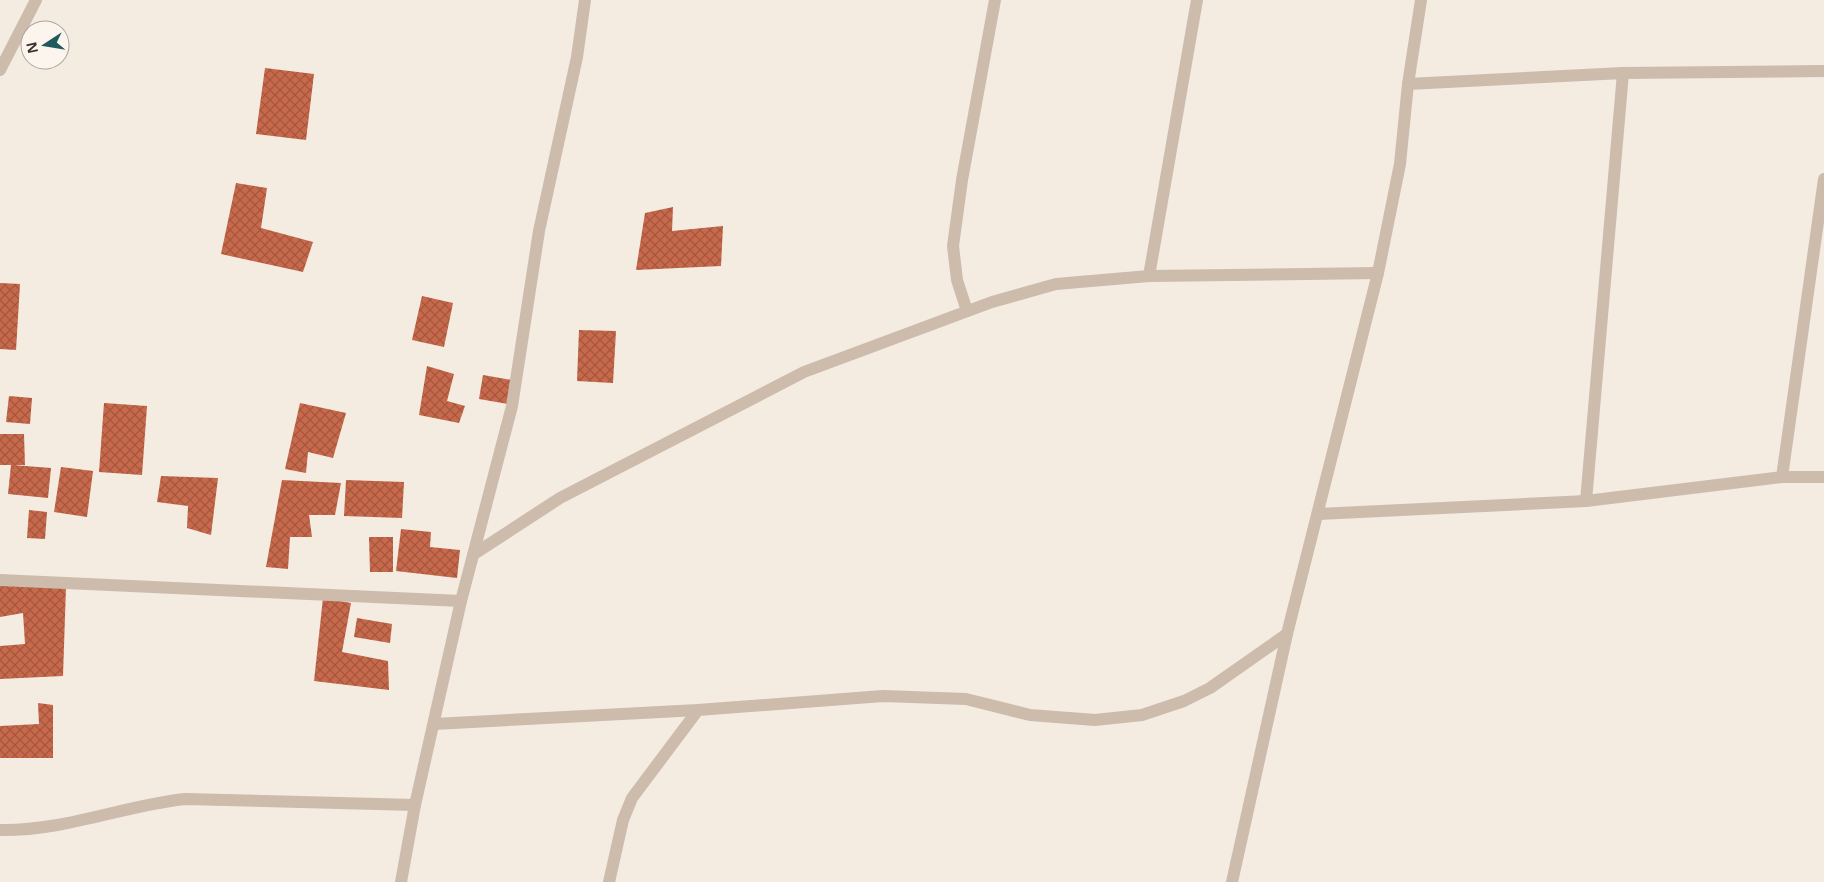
<svg xmlns="http://www.w3.org/2000/svg" width="1824" height="882" font-family="'Open Sans',sans-serif">
<style>
.building{fill:url(#building-cross-hatch)}
.lines{fill:none;stroke-linecap:round;stroke-linejoin:round}
.minor{stroke:#cdbbac;stroke-width:12}
</style>
<defs>
<pattern id="building-cross-hatch" width="8" height="8" patternUnits="userSpaceOnUse" patternTransform="scale(1.25)"><rect width="8" height="8" fill="#c8694b"/><path d="M0 0l8 8M0 8l8-8" fill="none" stroke="#a4573f"/></pattern>
</defs>
<rect width="100%" height="100%" fill="#f4ebe1"/>
<!-- building -->
<g class="building">
<polygon points="265,68 314,74 306,140 256,134"/>
<polygon points="236,183 267,188 261,228 313,242 303,272 221,254"/>
<polygon points="673,207 672,231 723,226 721,266 636,270 645,213"/>
<polygon points="0,283 20,284 16,350 0,349"/>
<polygon points="422,296 453,303 444,347 412,340"/>
<polygon points="579,330 616,331 613,383 577,381"/>
<polygon points="427,366 454,374 447,401 465,406 459,423 419,415"/>
<polygon points="483,375 512,380 508,404 479,399"/>
<polygon points="9,396 32,398 30,424 6,422"/>
<polygon points="104,403 147,406 142,475 99,472"/>
<polygon points="300,403 346,413 333,458 308,452 306,473 285,469"/>
<polygon points="0,434 24,434 25,465 13,465 51,468 48,498 8,494 11,465 0,465"/>
<polygon points="61,467 93,471 87,517 54,512"/>
<polygon points="161,476 218,478 211,535 187,528 188,506 157,502"/>
<polygon points="282,480 341,483 335,515 309,515 312,537 290,537 288,569 266,567"/>
<polygon points="346,480 404,482 402,518 344,516"/>
<polygon points="29,510 47,512 45,539 27,538"/>
<polygon points="401,529 431,532 430,547 460,550 457,578 396,571"/>
<polygon points="369,537 393,537 393,572 370,572"/>
<polygon points="0,585 66,587 63,676 0,679 0,646 25,644 23,613 0,617"/>
<polygon points="323,598 351,603 342,652 388,661 389,690 314,681"/>
<polygon points="357,618 392,624 390,643 354,637"/>
<polygon points="38,703 53,705 53,758 0,758 0,726 39,724"/>
</g>
<g class="lines">
<!-- minor -->
<g class="minor">
<polyline points="0,70 36,0"/>
<polyline points="1408,84 1623,73 1824,71"/>
<polyline points="1149,276 1197,0"/>
<polyline points="967,311 957,280 953,246 962,180 995,0"/>
<polyline points="1782,477 1824,179"/>
<polyline points="1586,501 1623,73"/>
<polyline points="1318,514 1586,501 1782,477 1824,477"/>
<polyline points="474,554 560,498 804,372 992,302 1056,284 1149,276 1378,273"/>
<polyline points="0,580 461,601"/>
<polyline points="434,724 698,710 883,696 966,699 1030,715 1095,720 1142,715 1184,701 1210,688 1287,634"/>
<path d="M0,830C66,831 121,806 185,799L415,805"/>
<polyline points="401,882 415,805 461,601 512,406 539,231 577,57 585,0"/>
<polyline points="609,882 623,820 632,798 698,710"/>
<polyline points="1232,882 1287,634 1378,273 1400,164 1408,84 1421,0"/>
</g>
</g>
<!-- north arrow -->
<g transform="translate(45 45) rotate(258)"><circle r="24" fill="#fbf5ee" stroke="#aea6a0"/>
<path d="M0-4L9 19L0 12L-9 19Z" fill="#1f5a5e"/>
<text y="-8" font-size="14" font-weight="bold" text-anchor="middle" fill="#3b302b">N</text>
</g>
</svg>
